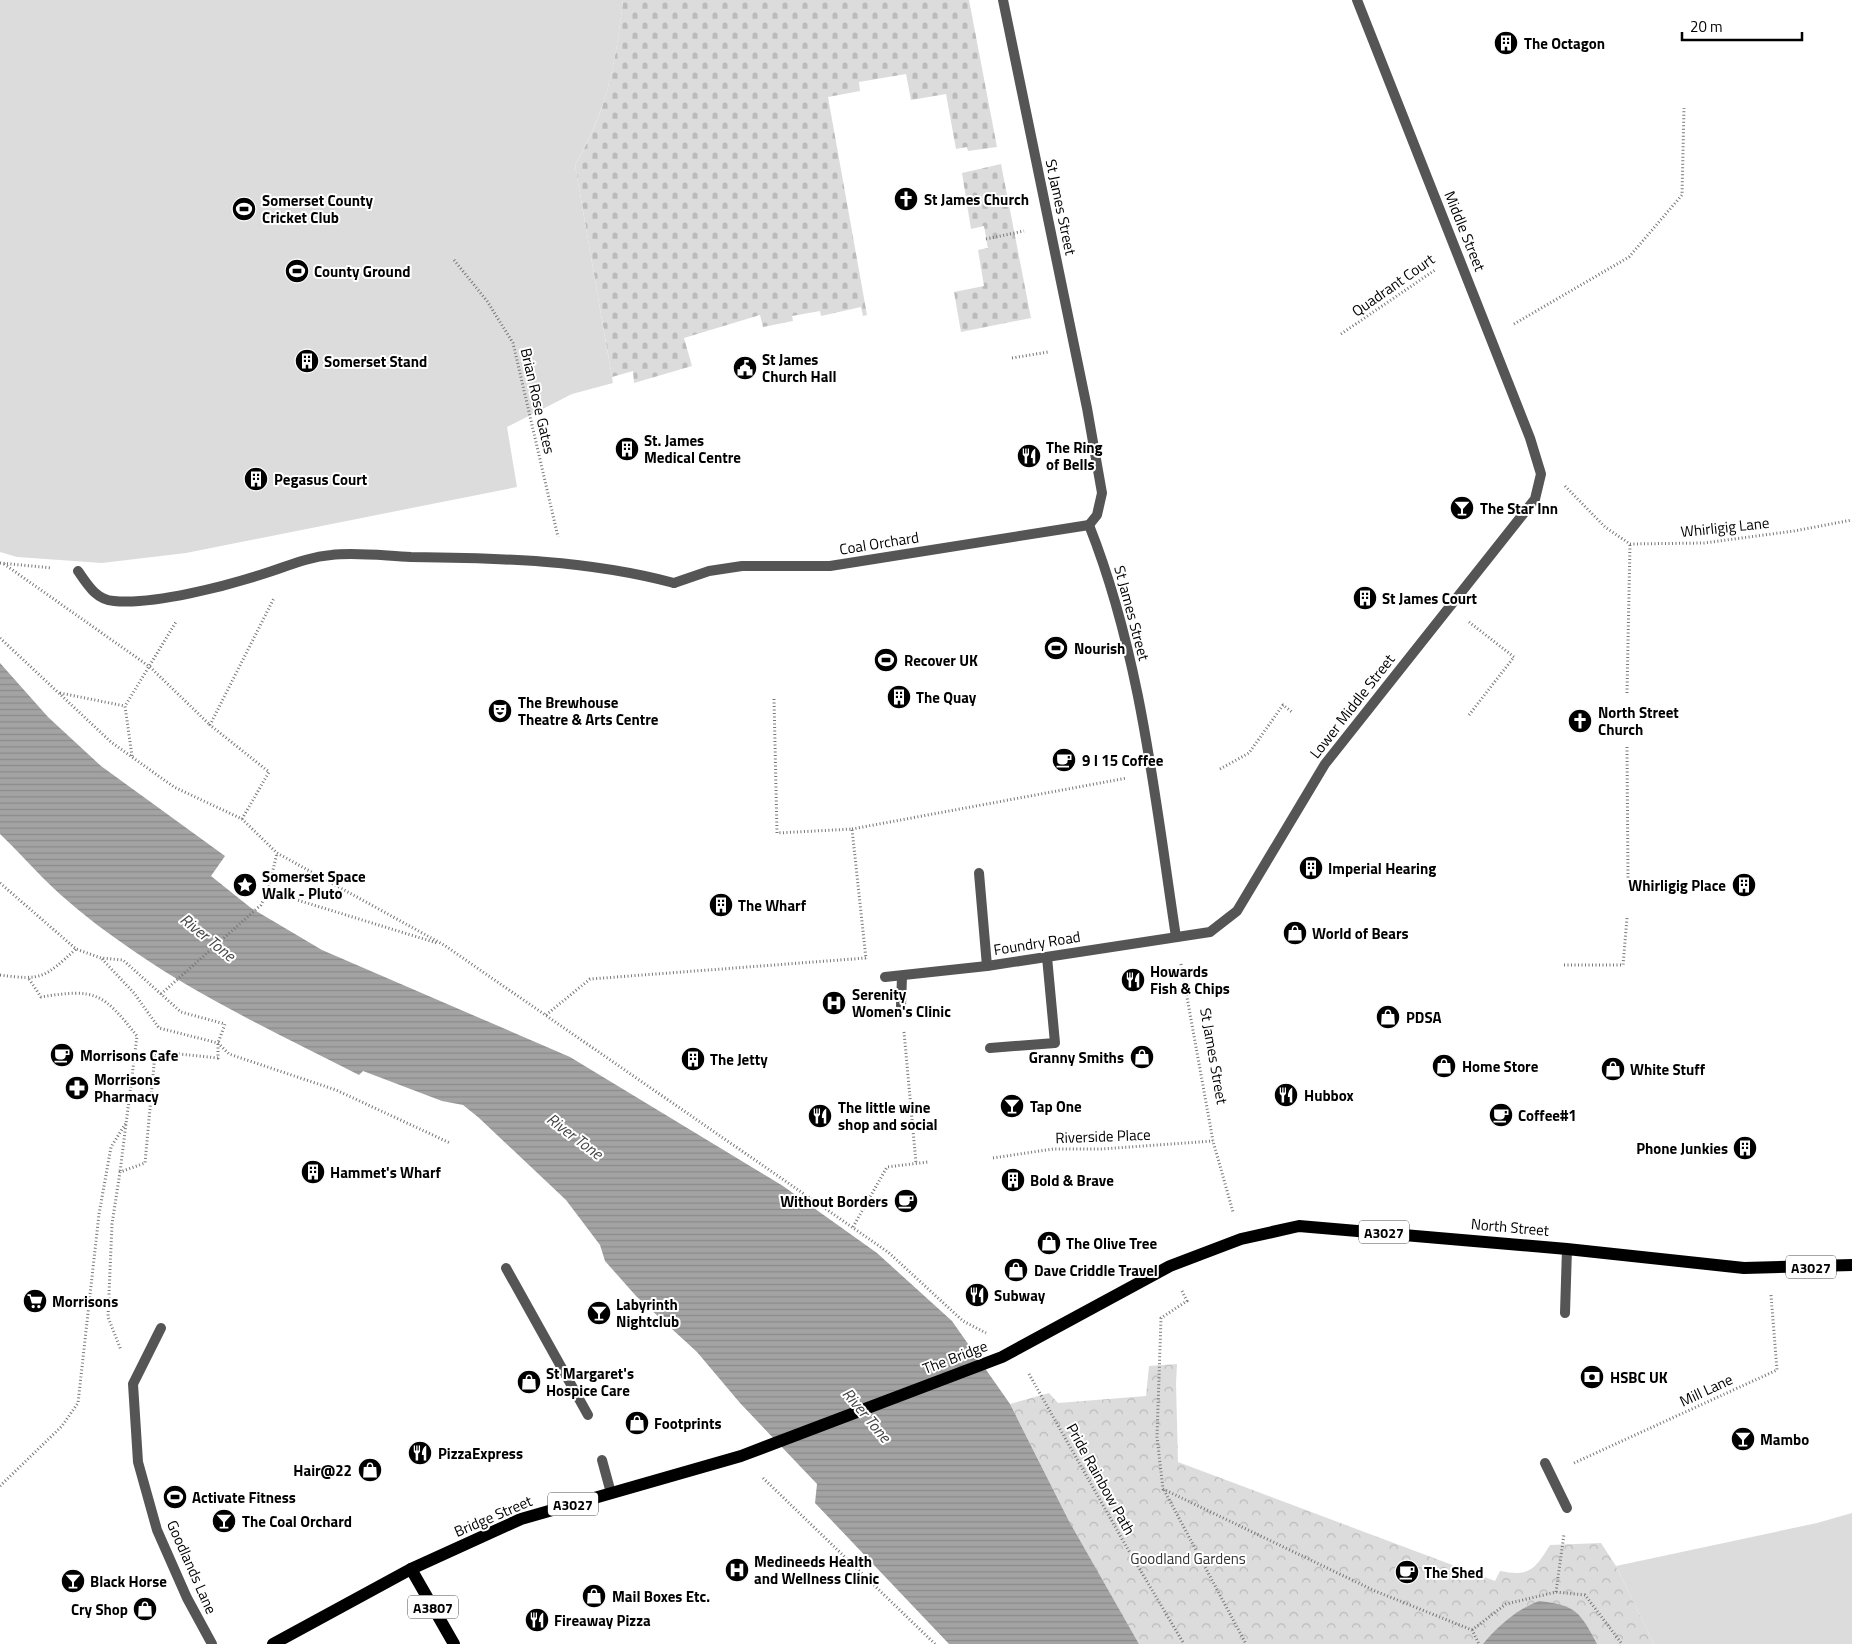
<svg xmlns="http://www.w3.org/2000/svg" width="1852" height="1644" font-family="'Titillium Web',sans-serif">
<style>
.cemetery{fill:url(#cemetery-stones)}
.park{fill:url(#park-crowns)}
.garden{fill:#dcdcdc}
.water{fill:url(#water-rules)}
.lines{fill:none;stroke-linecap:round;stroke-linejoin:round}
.path{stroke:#777;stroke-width:3;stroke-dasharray:1 2.5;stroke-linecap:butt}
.service{stroke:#555;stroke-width:10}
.minor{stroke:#555;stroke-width:10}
.primary{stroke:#000;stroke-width:12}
.labels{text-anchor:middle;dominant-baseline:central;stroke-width:4;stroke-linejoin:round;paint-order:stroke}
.shield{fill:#fff;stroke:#4c4c4c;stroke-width:1}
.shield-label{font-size:14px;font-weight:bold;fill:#000}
.poi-label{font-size:15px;font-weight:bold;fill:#000;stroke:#fff;text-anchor:start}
.street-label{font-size:15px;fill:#000;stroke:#fff}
.park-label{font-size:15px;fill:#333;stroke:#fff}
.water-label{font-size:16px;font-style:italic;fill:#444;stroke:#fff}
</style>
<defs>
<pattern id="cemetery-stones" width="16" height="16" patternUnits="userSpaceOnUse" patternTransform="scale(1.25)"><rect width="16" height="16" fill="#dcdcdc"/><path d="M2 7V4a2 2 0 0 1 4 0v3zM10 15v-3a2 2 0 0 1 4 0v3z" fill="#bbb"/></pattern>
<pattern id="park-crowns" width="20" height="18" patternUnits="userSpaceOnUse" patternTransform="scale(1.25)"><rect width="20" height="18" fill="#dcdcdc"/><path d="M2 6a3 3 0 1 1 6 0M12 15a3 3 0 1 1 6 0" fill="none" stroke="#bbb"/></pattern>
<pattern id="water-rules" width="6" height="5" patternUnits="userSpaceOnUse" patternTransform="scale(1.25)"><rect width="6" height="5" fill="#a3a3a3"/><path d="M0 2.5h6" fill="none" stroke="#8b8b8b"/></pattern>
</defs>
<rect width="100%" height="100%" fill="#fff"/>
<!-- cemetery -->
<g class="cemetery">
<path d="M623,0H969L997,147L968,151L967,147L956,149L946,94L911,100L906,74L859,82L860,91L828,97L867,315L863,316L861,307L821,316L820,311L792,316L793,321L763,327L760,315L684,338L692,366L634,383L633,371L612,377L575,165C607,111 616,62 623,0Z"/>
<polygon points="1001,164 1031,318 961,332 954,292 984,286 978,250 988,248 984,226 971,229 962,173"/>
</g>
<!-- park -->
<path class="park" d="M1177,1364L1176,1384L1178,1462L1495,1581L1500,1571C1530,1577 1535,1569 1550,1545L1601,1543L1616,1566L1654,1644H1139L1069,1521L1010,1404L1049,1393L1058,1403L1146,1396L1149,1366Z"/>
<!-- garden -->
<g class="garden">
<path d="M0,0H623C616,63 607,110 575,165L613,383L572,394L507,427L517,487L186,553L102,563L17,557L0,552Z"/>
<polygon points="1852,1513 1852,1644 1654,1644 1616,1566 1817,1523"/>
</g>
<!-- water -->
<g class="water">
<path d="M0,663L48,717L101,766L225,856L211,876L251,908L322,950L570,1057L783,1186L877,1253L952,1321L1010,1404L1069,1521L1139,1644H949L815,1503L817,1484L740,1403L697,1352L636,1296L605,1261L600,1245L566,1200L478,1117L463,1105L442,1101L363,1071L359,1075C277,1033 192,994 118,940C91,921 65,900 42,877C28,863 15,848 0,834Z"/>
<path d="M1539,1601C1576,1605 1580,1612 1597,1644H1483C1499,1625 1516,1610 1539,1601Z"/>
</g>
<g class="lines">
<!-- path -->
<g class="path">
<polyline points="986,239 1024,231"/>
<polyline points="454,260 487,301 513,343 558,537"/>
<polyline points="1514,324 1629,257 1682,195 1684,108"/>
<polyline points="1341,334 1435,270"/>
<polyline points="1012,358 1048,352"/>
<polyline points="1565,486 1605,527 1630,544 1704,543 1794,531 1852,520"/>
<polyline points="0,563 52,568"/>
<polyline points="4,564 150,667 210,725"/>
<polyline points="0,638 111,742 174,787 242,819 277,853 444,945 888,1252 963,1321 986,1333"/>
<polyline points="60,693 125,706"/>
<polyline points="1627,693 1630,544"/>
<polyline points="774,699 777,833 852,829 866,959"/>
<polyline points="1469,715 1514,657 1469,622"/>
<polyline points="1627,747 1628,879"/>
<polyline points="132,756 125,706 176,622"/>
<polyline points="1220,769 1249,753 1283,705 1292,712"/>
<polyline points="242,819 269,772 210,725 274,598"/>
<polyline points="852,829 1127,778"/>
<polyline points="0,883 76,949 101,958 123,960 181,1012 225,1024 218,1043 218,1058 160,1052 155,1054 145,1163 120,1172 112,1224 108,1317 121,1350"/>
<polyline points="268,891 437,943"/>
<polyline points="102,959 134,993 159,1028 218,1043 229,1054 336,1090 450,1143"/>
<polyline points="1181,964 1213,1141 1233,1212"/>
<polyline points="1564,965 1623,965 1627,918"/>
<path d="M0,975C43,981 45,977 76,949"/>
<path d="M29,979L41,997C96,988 103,993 137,1036L120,1172"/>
<polyline points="161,994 261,905 268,891 277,853"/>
<polyline points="546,1015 590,979 866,958"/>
<polyline points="904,1032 916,1163"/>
<polyline points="993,1158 1053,1149 1101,1149 1213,1141"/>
<polyline points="853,1227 887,1167 928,1162"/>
<polyline points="1182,1291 1187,1301 1161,1318 1157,1437 1163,1489 1375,1591 1472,1630 1479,1644"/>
<polyline points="1029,1374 1126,1546 1184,1644"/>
<polyline points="1574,1463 1777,1370 1771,1295"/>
<polyline points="763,1478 935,1644"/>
<polyline points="0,1486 62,1426 78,1403 99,1214 111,1147 126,1123"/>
<polyline points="1164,1490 1246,1644"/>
<polyline points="1556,1592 1564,1534"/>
<polyline points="1472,1630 1506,1604 1556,1592 1585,1595 1622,1644"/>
</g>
<!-- service -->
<g class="service">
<path d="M78,571C87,584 96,600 114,601C154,605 226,586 266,573C288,566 308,557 331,555C357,552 385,556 411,557C500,558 588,560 674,583"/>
<polyline points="979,873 987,966"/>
<polyline points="990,1048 1055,1043 1047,957"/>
<polyline points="506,1268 588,1415"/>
<polyline points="1565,1313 1567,1249"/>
<polyline points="161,1328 133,1384 138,1462 157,1530 187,1598 212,1644"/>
<polyline points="602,1460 611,1493"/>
<polyline points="1545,1463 1567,1508"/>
</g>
<!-- minor -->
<g class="minor">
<polyline points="1003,0 1087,408 1102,493 1097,515 1089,525"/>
<path d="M1089,525C1141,656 1155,799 1176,937"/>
<polyline points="674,583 709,571 742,566 830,566 1089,525"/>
<polyline points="885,977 987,966 1210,932 1237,911 1325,764 1535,499 1541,474 1530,438 1357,0"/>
<polyline points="901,1006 902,976"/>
</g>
<!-- primary -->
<g class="primary">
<polyline points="411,1569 454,1644"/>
<polyline points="273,1644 411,1569 521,1519 741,1456 1002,1357 1170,1266 1241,1239 1299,1226 1567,1249 1744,1268 1852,1265"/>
</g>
</g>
<!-- icons -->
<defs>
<g id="building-disc" transform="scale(1.25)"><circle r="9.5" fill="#000" stroke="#fff"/><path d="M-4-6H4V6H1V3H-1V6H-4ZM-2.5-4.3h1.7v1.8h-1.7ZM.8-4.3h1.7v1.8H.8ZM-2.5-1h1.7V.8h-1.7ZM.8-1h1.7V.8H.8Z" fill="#fff"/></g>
<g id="church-disc" transform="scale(1.25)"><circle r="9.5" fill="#000" stroke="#fff"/><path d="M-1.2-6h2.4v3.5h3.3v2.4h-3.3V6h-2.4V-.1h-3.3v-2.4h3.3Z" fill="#fff"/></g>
<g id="stadium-disc" transform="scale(1.25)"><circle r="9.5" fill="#000" stroke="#fff"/><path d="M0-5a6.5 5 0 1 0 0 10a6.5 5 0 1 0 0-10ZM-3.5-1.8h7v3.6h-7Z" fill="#fff"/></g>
<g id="civic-disc" transform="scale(1.25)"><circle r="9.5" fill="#000" stroke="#fff"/><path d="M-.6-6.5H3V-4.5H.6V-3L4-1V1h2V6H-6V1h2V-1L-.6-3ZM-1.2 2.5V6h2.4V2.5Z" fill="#fff"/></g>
<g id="restaurant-disc" transform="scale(1.25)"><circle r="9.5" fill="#000" stroke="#fff"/><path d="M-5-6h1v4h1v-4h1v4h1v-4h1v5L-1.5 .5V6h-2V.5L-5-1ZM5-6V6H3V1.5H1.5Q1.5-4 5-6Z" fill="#fff"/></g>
<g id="bar-disc" transform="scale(1.25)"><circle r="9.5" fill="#000" stroke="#fff"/><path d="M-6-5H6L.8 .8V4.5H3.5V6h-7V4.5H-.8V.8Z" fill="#fff"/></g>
<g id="theatre-disc" transform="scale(1.25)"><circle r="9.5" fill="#000" stroke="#fff"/><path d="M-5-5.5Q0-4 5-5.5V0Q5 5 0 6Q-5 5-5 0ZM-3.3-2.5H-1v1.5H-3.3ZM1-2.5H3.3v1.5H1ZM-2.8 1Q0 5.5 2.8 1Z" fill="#fff"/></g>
<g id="cafe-disc" transform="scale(1.25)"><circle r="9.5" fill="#000" stroke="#fff"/><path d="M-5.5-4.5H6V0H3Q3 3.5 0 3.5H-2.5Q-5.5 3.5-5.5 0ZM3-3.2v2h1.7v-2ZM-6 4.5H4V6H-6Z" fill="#fff"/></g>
<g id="sight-disc" transform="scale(1.25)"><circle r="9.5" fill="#000" stroke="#fff"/><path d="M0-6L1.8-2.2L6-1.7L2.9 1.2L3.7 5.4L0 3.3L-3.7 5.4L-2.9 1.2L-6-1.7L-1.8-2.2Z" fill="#fff"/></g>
<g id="shop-disc" transform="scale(1.25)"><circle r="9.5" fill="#000" stroke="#fff"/><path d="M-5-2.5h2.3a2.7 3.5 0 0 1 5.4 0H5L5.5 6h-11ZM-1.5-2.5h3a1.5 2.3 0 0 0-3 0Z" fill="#fff"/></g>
<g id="hospital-disc" transform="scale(1.25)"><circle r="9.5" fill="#000" stroke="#fff"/><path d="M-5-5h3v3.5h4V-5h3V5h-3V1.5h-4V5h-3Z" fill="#fff"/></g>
<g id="pharmacy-disc" transform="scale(1.25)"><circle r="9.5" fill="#000" stroke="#fff"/><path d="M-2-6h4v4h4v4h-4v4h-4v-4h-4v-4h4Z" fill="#fff"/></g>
<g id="supermarket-disc" transform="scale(1.25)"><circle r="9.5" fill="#000" stroke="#fff"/><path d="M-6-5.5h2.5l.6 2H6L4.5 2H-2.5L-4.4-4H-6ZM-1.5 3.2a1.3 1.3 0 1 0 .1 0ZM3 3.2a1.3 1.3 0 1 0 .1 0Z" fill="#fff"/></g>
<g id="bank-disc" transform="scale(1.25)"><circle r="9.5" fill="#000" stroke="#fff"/><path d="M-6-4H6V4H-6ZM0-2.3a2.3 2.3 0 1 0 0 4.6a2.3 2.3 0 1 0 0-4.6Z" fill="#fff"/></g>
</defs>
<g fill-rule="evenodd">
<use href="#building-disc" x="1506" y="43"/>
<use href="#church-disc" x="906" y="199"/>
<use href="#stadium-disc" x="244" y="209"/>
<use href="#stadium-disc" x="297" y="271"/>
<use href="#building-disc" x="307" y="361"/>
<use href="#civic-disc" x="745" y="368"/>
<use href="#building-disc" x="627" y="449"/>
<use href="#restaurant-disc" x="1029" y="456"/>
<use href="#building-disc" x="256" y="479"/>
<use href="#bar-disc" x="1462" y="508"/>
<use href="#building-disc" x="1365" y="598"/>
<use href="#stadium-disc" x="1056" y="648"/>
<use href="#stadium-disc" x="886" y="660"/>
<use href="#building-disc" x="899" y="697"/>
<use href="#theatre-disc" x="500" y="711"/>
<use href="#church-disc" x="1580" y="721"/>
<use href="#cafe-disc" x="1064" y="760"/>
<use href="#building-disc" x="1311" y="868"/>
<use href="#sight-disc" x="245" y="885"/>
<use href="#building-disc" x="1744" y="885"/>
<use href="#building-disc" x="721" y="905"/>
<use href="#shop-disc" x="1295" y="933"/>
<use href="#restaurant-disc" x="1133" y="980"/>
<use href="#hospital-disc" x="834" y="1003"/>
<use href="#shop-disc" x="1388" y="1017"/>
<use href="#cafe-disc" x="62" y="1055"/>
<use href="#shop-disc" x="1142" y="1057"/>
<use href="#building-disc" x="693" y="1059"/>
<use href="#shop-disc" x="1444" y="1066"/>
<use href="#shop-disc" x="1613" y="1069"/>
<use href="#pharmacy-disc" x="77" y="1088"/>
<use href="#restaurant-disc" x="1286" y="1095"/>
<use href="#bar-disc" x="1012" y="1106"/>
<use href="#cafe-disc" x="1501" y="1115"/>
<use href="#restaurant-disc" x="820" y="1116"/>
<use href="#building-disc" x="1745" y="1148"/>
<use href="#building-disc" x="313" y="1172"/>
<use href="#building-disc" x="1013" y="1180"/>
<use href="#cafe-disc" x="906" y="1201"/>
<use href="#shop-disc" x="1049" y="1243"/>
<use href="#shop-disc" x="1016" y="1270"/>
<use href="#restaurant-disc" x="977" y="1295"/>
<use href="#supermarket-disc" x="35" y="1301"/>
<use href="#bar-disc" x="599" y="1313"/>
<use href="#bank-disc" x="1592" y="1377"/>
<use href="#shop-disc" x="529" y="1382"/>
<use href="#shop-disc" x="637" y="1423"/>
<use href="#bar-disc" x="1743" y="1439"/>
<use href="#restaurant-disc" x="420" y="1453"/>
<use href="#shop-disc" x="370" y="1470"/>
<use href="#stadium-disc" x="175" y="1497"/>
<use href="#bar-disc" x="224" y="1521"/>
<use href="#hospital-disc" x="737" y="1570"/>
<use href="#cafe-disc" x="1407" y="1572"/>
<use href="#bar-disc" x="73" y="1581"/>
<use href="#shop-disc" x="594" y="1596"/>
<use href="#shop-disc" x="145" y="1609"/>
<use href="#restaurant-disc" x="537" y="1620"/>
</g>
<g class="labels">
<!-- shield labels -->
<g class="shield">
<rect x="1359" y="1220.5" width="50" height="23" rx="4"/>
<rect x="1786" y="1255.5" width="50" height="23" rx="4"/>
<rect x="548" y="1492.5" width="50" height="23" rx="4"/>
<rect x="408" y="1595.5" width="50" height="23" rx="4"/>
</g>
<g class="shield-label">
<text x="1384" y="1232">A3027</text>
<text x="1811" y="1267">A3027</text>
<text x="573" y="1504">A3027</text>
<text x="433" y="1607">A3807</text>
</g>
<!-- poi labels -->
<g class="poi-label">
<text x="1524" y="43">The Octagon</text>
<text x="924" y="199">St James Church</text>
<text x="262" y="200">Somerset County<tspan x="262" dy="17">Cricket Club</tspan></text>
<text x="314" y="271">County Ground</text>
<text x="762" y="359">St James<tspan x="762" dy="17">Church Hall</tspan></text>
<text x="324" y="361">Somerset Stand</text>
<text x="644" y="440">St. James<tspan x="644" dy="17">Medical Centre</tspan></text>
<text x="1046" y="447">The Ring<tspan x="1046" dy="17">of Bells</tspan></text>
<text x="274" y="479">Pegasus Court</text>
<text x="1480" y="508">The Star Inn</text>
<text x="1382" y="598">St James Court</text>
<text x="1074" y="648">Nourish</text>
<text x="904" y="660">Recover UK</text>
<text x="916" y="697">The Quay</text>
<text x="518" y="702">The Brewhouse<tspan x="518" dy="17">Theatre &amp; Arts Centre</tspan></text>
<text x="1598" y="712">North Street<tspan x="1598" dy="17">Church</tspan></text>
<text x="1082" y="760">9 I 15 Coffee</text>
<text x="1328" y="868">Imperial Hearing</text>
<text x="262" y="876">Somerset Space<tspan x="262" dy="17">Walk - Pluto</tspan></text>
<text x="1726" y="885" text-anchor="end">Whirligig Place</text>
<text x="738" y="905">The Wharf</text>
<text x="1312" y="933">World of Bears</text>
<text x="1150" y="971">Howards<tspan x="1150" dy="17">Fish &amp; Chips</tspan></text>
<text x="852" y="994">Serenity<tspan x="852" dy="17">Women's Clinic</tspan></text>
<text x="1406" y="1017">PDSA</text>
<text x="80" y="1055">Morrisons Cafe</text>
<text x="1124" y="1057" text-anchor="end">Granny Smiths</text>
<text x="710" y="1059">The Jetty</text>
<text x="1462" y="1066">Home Store</text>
<text x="1630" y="1069">White Stuff</text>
<text x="94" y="1079">Morrisons<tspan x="94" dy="17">Pharmacy</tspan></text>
<text x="1304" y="1095">Hubbox</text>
<text x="1030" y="1106">Tap One</text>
<text x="838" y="1107">The little wine<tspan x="838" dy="17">shop and social</tspan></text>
<text x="1518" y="1115">Coffee#1</text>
<text x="1728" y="1148" text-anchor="end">Phone Junkies</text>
<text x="330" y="1172">Hammet's Wharf</text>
<text x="1030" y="1180">Bold &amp; Brave</text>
<text x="888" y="1201" text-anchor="end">Without Borders</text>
<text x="1066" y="1243">The Olive Tree</text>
<text x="1034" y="1270">Dave Criddle Travel</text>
<text x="994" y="1295">Subway</text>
<text x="52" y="1301">Morrisons</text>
<text x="616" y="1304">Labyrinth<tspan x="616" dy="17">Nightclub</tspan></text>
<text x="546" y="1373">St Margaret's<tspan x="546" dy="17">Hospice Care</tspan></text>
<text x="1610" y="1377">HSBC UK</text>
<text x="654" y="1423">Footprints</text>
<text x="1760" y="1439">Mambo</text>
<text x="438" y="1453">PizzaExpress</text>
<text x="352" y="1470" text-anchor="end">Hair@22</text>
<text x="192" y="1497">Activate Fitness</text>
<text x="242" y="1521">The Coal Orchard</text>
<text x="754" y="1561">Medineeds Health<tspan x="754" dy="17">and Wellness Clinic</tspan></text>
<text x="1424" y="1572">The Shed</text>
<text x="90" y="1581">Black Horse</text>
<text x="612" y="1596">Mail Boxes Etc.</text>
<text x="128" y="1609" text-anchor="end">Cry Shop</text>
<text x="554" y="1620">Fireaway Pizza</text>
</g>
<!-- street labels -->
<g class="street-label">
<text transform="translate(1061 207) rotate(78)">St James Street</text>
<text transform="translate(1465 231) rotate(68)">Middle Street</text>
<text transform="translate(1393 285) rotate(-35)">Quadrant Court</text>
<text transform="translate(538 401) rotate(77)">Brian Rose Gates</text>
<text transform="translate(1725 527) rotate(-6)">Whirligig Lane</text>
<text transform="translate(879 543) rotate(-9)">Coal Orchard</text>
<text transform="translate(1132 613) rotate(75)">St James Street</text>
<text transform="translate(1352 706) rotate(-52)">Lower Middle Street</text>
<text transform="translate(1037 943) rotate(-9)">Foundry Road</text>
<text transform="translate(1214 1056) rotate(80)">St James Street</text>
<text transform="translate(1103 1136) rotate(-2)">Riverside Place</text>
<text transform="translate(1510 1227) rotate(5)">North Street</text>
<text transform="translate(955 1357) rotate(-21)">The Bridge</text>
<text transform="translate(1706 1390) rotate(-25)">Mill Lane</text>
<text transform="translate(1101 1479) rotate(61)">Pride Rainbow Path</text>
<text transform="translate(493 1516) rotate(-23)">Bridge Street</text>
<text transform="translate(192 1567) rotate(66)">Goodlands Lane</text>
</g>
<!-- park labels -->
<g class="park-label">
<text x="1188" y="1558">Goodland Gardens</text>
</g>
<!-- water labels -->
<g class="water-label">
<text transform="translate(208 937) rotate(39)">River Tone</text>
<text transform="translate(575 1136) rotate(37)">River Tone</text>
<text transform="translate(867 1415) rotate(50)">River Tone</text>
</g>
</g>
<!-- scale -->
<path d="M1682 32v8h120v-8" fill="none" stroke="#000000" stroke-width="2.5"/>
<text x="1690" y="32" font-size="15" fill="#000000" stroke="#ffffff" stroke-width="4" paint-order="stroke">20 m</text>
</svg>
